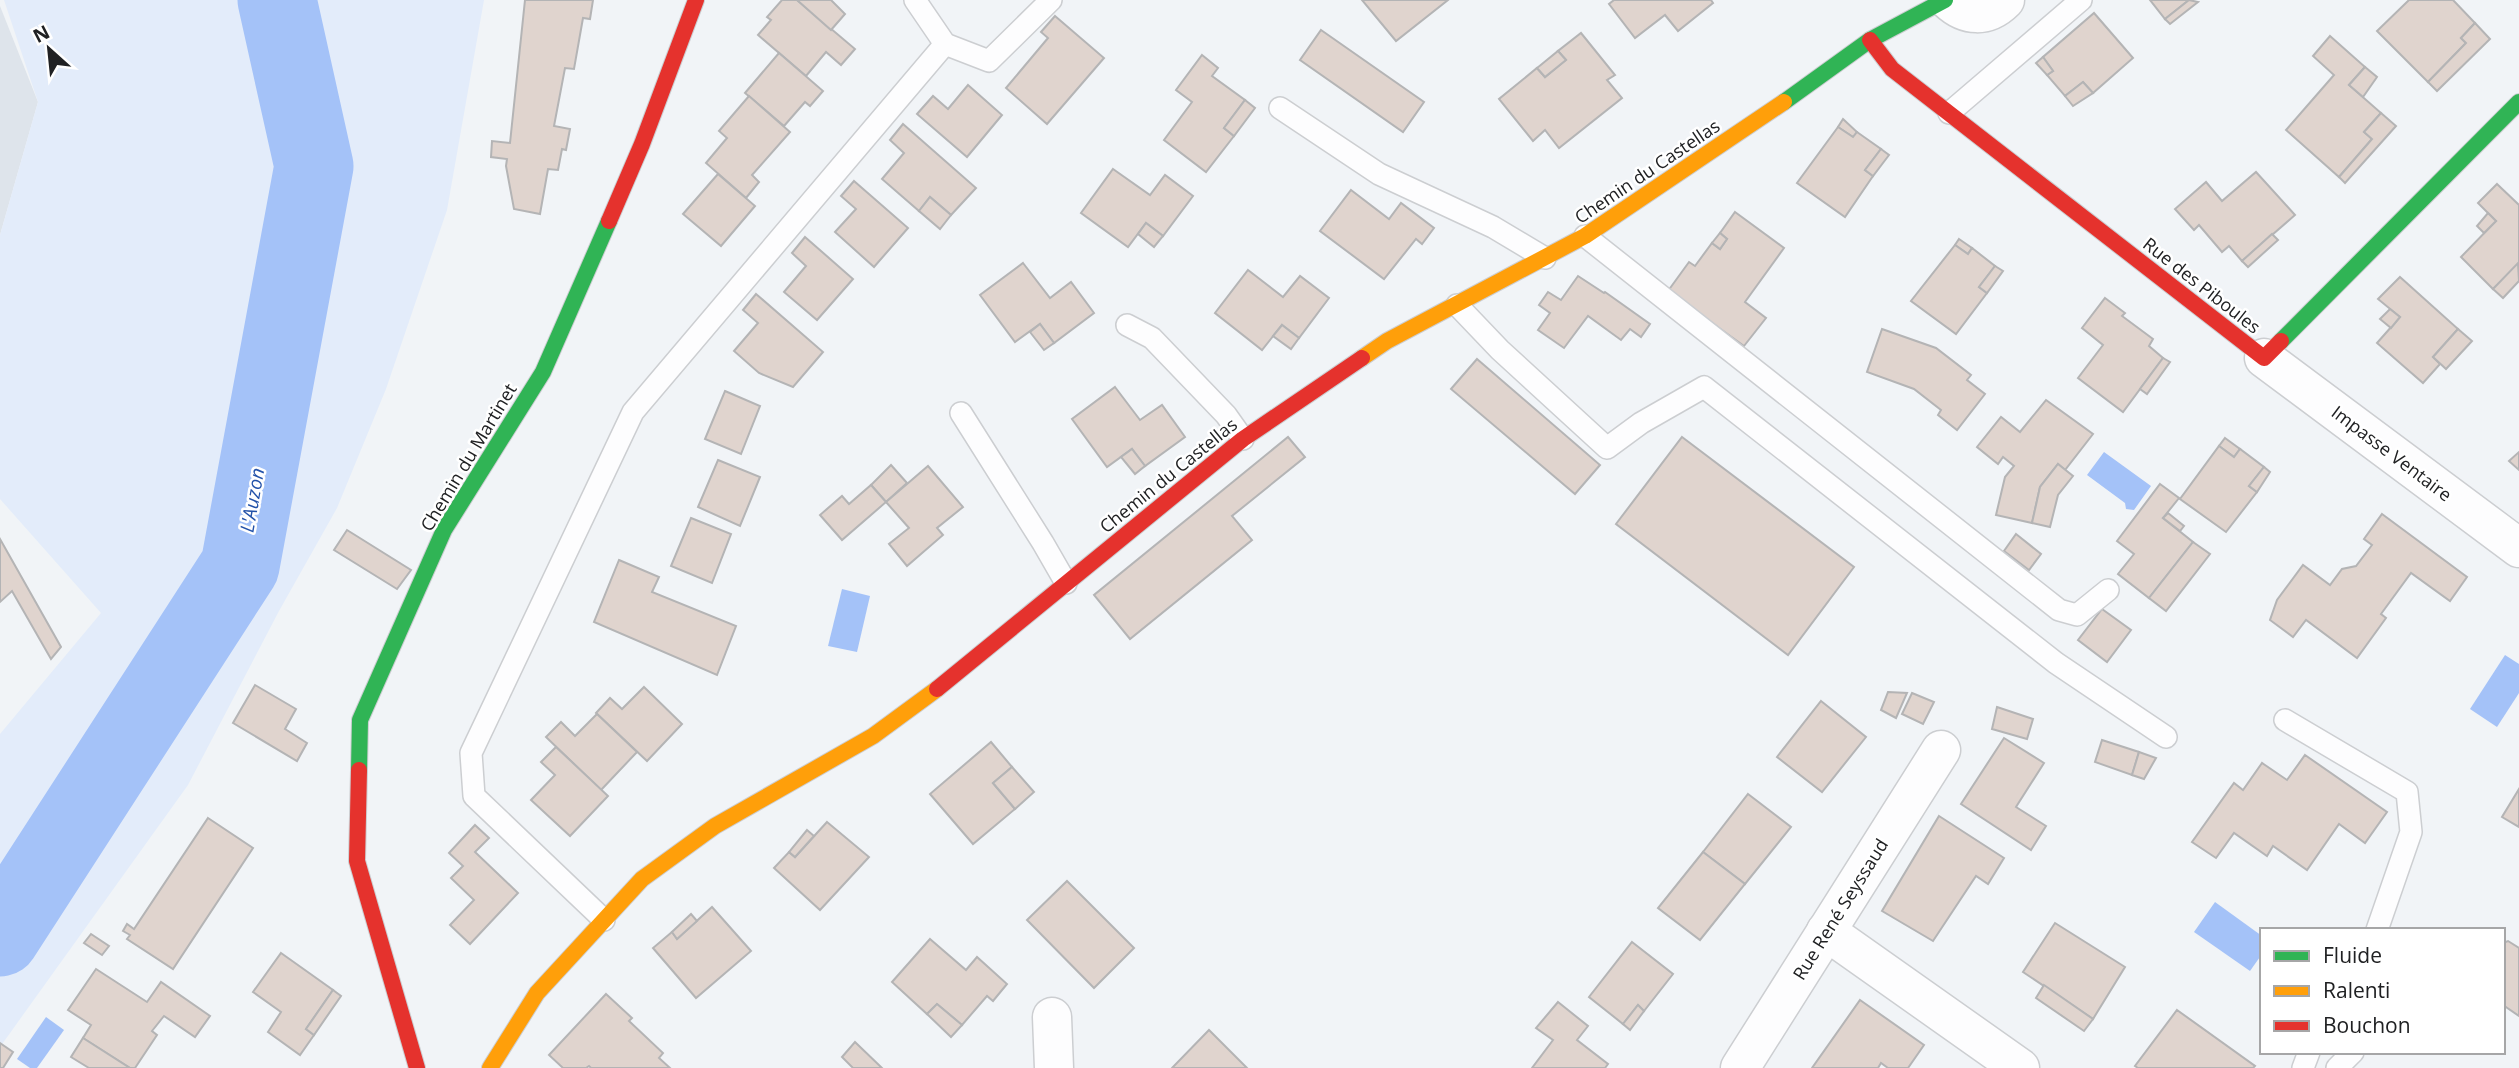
<svg xmlns="http://www.w3.org/2000/svg" width="2519" height="1068" font-family="'Open Sans',sans-serif">
<style>
.built{fill:#dee4eb}
.green{fill:#e3ecfa}
.water{fill:#a4c2f8}
.lines{fill:none;stroke-linecap:round;stroke-linejoin:round}
.river{stroke:#a4c2f8;stroke-width:79}
.building{fill:#e0d4ce;stroke:#b4b4b5;stroke-width:2}
.lane-casing{stroke:#ccced1;stroke-width:24}
.street-casing{stroke:#ccced1;stroke-width:41}
.fast-casing{stroke:#ccced1;stroke-width:18}
.slow-casing{stroke:#ccced1;stroke-width:18}
.jam-casing{stroke:#ccced1;stroke-width:18}
.lane{stroke:#fdfdfe;stroke-width:21}
.street{stroke:#fdfdfe;stroke-width:38}
.fast{stroke:#30b455;stroke-width:16}
.slow{stroke:#ff9f0a;stroke-width:16}
.jam{stroke:#e5322d;stroke-width:16}
.labels{text-anchor:middle;dominant-baseline:central;stroke-width:5;stroke-linejoin:round;paint-order:stroke}
.street-label{font-size:18px;fill:#202123;stroke:#fff}
.water-label{font-size:19px;font-style:italic;fill:#2352a9;stroke:#fff}
</style>
<rect width="100%" height="100%" fill="#f1f4f7"/>
<!-- built -->
<polygon class="built" points="0,6 38,102 0,235"/>
<!-- green -->
<polygon class="green" points="4,0 484,0 447,210 386,389 337,508 279,611 188,785 0,1047 0,734 101,613 0,499 0,235 38,102"/>
<!-- water -->
<g class="water">
<polygon points="2104,452 2151,486 2134,510 2126,509 2125,503 2087,475"/>
<polygon points="842,589 870,596 857,652 828,646"/>
<polygon points="2505,655 2519,664 2519,693 2497,727 2470,709"/>
<polygon points="2215,902 2262,936 2262,954 2250,971 2194,932"/>
<polygon points="46,1017 64,1030 37,1068 30,1068 17,1059"/>
</g>
<g class="lines">
<!-- river -->
<polyline class="river" points="0,937 240,566 314,166 277,0"/>
</g>
<!-- building -->
<g class="building">
<polygon points="525,0 593,0 590,19 583,18 574,69 565,68 554,126 570,129 566,150 562,149 558,170 548,169 540,214 514,209 506,166 507,159 491,157 492,141 510,143"/>
<polygon points="782,0 797,0 855,49 841,65 826,52 806,76 758,35 771,20 767,17"/>
<polygon points="797,0 831,0 845,14 831,30"/>
<polygon points="1362,0 1448,0 1396,41"/>
<polygon points="1614,0 1711,0 1713,3 1678,31 1665,15 1635,38 1609,4"/>
<polygon points="2150,0 2189,0 2165,19"/>
<polygon points="2189,0 2198,2 2170,24 2165,19"/>
<polygon points="2409,0 2453,0 2475,23 2461,38 2466,43 2428,82 2377,31"/>
<polygon points="2094,13 2133,58 2093,93 2083,82 2065,96 2047,75 2053,71 2043,57"/>
<polygon points="1055,16 1104,58 1047,124 1006,88 1048,38 1041,32"/>
<polygon points="2475,23 2490,39 2437,91 2428,82 2466,43 2461,38"/>
<polygon points="1321,30 1424,102 1403,132 1300,60"/>
<polygon points="1581,33 1615,75 1607,80 1622,98 1559,148 1545,130 1533,141 1499,99 1537,68 1545,77 1566,60 1558,51"/>
<polygon points="2330,36 2365,67 2349,85 2381,113 2364,132 2372,139 2339,177 2286,130 2334,75 2313,56"/>
<polygon points="1558,51 1566,60 1545,77 1537,68"/>
<polygon points="779,53 823,91 810,106 805,102 784,126 745,93"/>
<polygon points="1202,55 1218,68 1212,76 1245,100 1224,128 1234,136 1206,172 1164,140 1192,102 1176,90"/>
<polygon points="2043,57 2053,71 2047,75 2036,63"/>
<polygon points="2365,67 2377,77 2363,97 2349,85"/>
<polygon points="2083,82 2093,93 2073,106 2065,96"/>
<polygon points="968,85 1002,115 967,157 917,114 933,96 948,109"/>
<polygon points="749,96 790,132 752,175 759,182 746,198 706,163 727,138 719,131"/>
<polygon points="1245,100 1255,108 1234,136 1224,128"/>
<polygon points="2381,113 2396,126 2345,183 2339,177 2372,139 2364,132"/>
<polygon points="1843,119 1857,132 1853,137 1838,127"/>
<polygon points="903,124 976,188 951,215 930,197 919,211 882,179 904,153 890,140"/>
<polygon points="1838,127 1853,137 1857,132 1881,149 1865,170 1873,176 1845,217 1797,183"/>
<polygon points="1881,149 1889,155 1873,176 1865,170"/>
<polygon points="1113,169 1150,195 1165,175 1193,196 1163,236 1146,223 1128,247 1081,213"/>
<polygon points="2256,172 2295,215 2242,261 2229,246 2222,252 2199,225 2194,230 2175,209 2206,182 2222,201"/>
<polygon points="718,174 755,206 721,246 683,214"/>
<polygon points="854,181 908,228 874,267 835,232 856,209 841,196"/>
<polygon points="2497,184 2519,205 2519,264 2493,289 2461,257 2496,221 2478,203"/>
<polygon points="1351,190 1389,219 1401,203 1434,228 1422,244 1416,239 1384,279 1320,231"/>
<polygon points="930,197 951,215 940,229 919,211"/>
<polygon points="1735,212 1784,248 1745,302 1766,318 1744,346 1668,291 1689,262 1695,266 1712,243 1720,249 1727,239 1720,233"/>
<polygon points="2488,213 2496,221 2484,233 2477,226"/>
<polygon points="1146,223 1163,236 1154,247 1138,234"/>
<polygon points="1720,233 1727,239 1720,249 1712,243"/>
<polygon points="2272,234 2278,240 2248,267 2242,261"/>
<polygon points="805,237 853,279 817,320 784,292 806,266 792,253"/>
<polygon points="1959,239 1972,248 1968,254 1955,245"/>
<polygon points="1955,245 1968,254 1972,248 1995,266 1979,287 1987,293 1956,334 1911,301"/>
<polygon points="1023,263 1050,298 1071,282 1094,313 1054,343 1040,324 1015,342 980,295"/>
<polygon points="2518,263 2519,281 2503,298 2493,289"/>
<polygon points="1995,266 2003,271 1987,293 1979,287"/>
<polygon points="1248,270 1283,297 1300,276 1329,298 1299,338 1282,325 1262,350 1215,313"/>
<polygon points="1578,276 1604,293 1605,292 1650,324 1641,337 1630,329 1621,340 1588,316 1564,348 1538,330 1550,313 1539,305 1548,292 1561,300"/>
<polygon points="2400,277 2458,329 2433,357 2440,364 2423,383 2377,343 2400,317 2378,299"/>
<polygon points="756,294 823,352 793,387 759,373 734,351 758,323 743,310"/>
<polygon points="2105,298 2125,313 2122,316 2153,339 2149,346 2163,358 2123,412 2078,378 2103,345 2082,328"/>
<polygon points="2390,309 2400,317 2391,328 2380,319"/>
<polygon points="1040,324 1054,343 1044,350 1030,332"/>
<polygon points="1282,325 1299,338 1291,349 1273,336"/>
<polygon points="1882,329 1936,348 1971,375 1967,380 1985,394 1957,430 1938,415 1941,410 1914,389 1867,372"/>
<polygon points="2458,329 2472,341 2446,369 2433,357"/>
<polygon points="2163,358 2170,362 2147,394 2140,389"/>
<polygon points="1477,359 1600,465 1575,494 1451,389"/>
<polygon points="1115,387 1140,420 1162,405 1185,437 1145,466 1132,449 1107,467 1072,419"/>
<polygon points="725,391 760,406 741,454 705,439"/>
<polygon points="2046,400 2093,434 2065,470 2058,464 2040,487 2032,523 1996,515 2005,477 2014,466 2003,457 1998,464 1977,447 2001,417 2020,432"/>
<polygon points="1288,437 1305,457 1232,516 1252,540 1130,639 1094,595"/>
<polygon points="1682,437 1854,567 1788,655 1616,524"/>
<polygon points="2225,438 2240,449 2234,457 2219,446"/>
<polygon points="2219,446 2234,457 2240,449 2264,467 2249,486 2257,492 2226,532 2180,499"/>
<polygon points="1132,449 1145,466 1135,474 1121,457"/>
<polygon points="2519,452 2519,470 2509,461"/>
<polygon points="718,460 760,477 740,526 698,507"/>
<polygon points="2058,464 2073,476 2058,495 2050,527 2032,523 2040,487"/>
<polygon points="891,465 907,483 886,502 871,485"/>
<polygon points="928,466 963,507 937,528 943,535 907,566 889,544 909,528 886,502"/>
<polygon points="2264,467 2270,472 2257,492 2249,486"/>
<polygon points="2160,484 2179,498 2163,518 2193,542 2149,598 2118,574 2134,554 2117,541"/>
<polygon points="871,485 886,502 842,540 820,515 842,496 849,504"/>
<polygon points="2168,513 2184,526 2180,531 2163,518"/>
<polygon points="2382,514 2467,577 2450,601 2411,573 2381,614 2386,618 2357,658 2306,620 2293,637 2270,620 2277,600 2303,565 2330,585 2342,569 2356,566 2372,545 2364,539"/>
<polygon points="691,518 731,534 712,583 671,566"/>
<polygon points="347,530 411,570 397,589 334,550"/>
<polygon points="2016,534 2041,554 2029,570 2004,551"/>
<polygon points="0,539 61,647 51,659 12,591 0,602"/>
<polygon points="2193,542 2210,554 2166,611 2149,598"/>
<polygon points="619,560 659,577 652,592 736,626 717,675 594,622"/>
<polygon points="2102,609 2131,630 2107,662 2078,640"/>
<polygon points="255,685 296,709 285,729 307,743 297,761 233,723"/>
<polygon points="644,687 682,724 647,761 596,713 610,698 622,709"/>
<polygon points="1888,692 1907,693 1896,718 1881,710"/>
<polygon points="1912,693 1934,702 1923,724 1902,714"/>
<polygon points="1821,701 1866,737 1822,792 1777,757"/>
<polygon points="1997,707 2033,719 2027,739 1992,729"/>
<polygon points="597,714 637,752 601,790 546,737 561,722 575,736"/>
<polygon points="2004,738 2044,763 2016,807 2046,826 2031,850 1961,804"/>
<polygon points="2102,740 2139,752 2132,775 2095,762"/>
<polygon points="991,742 1012,767 993,783 1015,809 973,844 930,794"/>
<polygon points="556,747 608,796 570,836 531,800 555,775 541,762"/>
<polygon points="2139,752 2156,758 2144,779 2132,775"/>
<polygon points="2305,755 2387,812 2365,843 2339,824 2307,870 2273,846 2267,856 2234,833 2216,858 2192,842 2234,783 2243,790 2262,763 2287,780"/>
<polygon points="1012,767 1034,792 1015,809 993,783"/>
<polygon points="2519,789 2519,827 2502,817"/>
<polygon points="1748,794 1791,827 1745,884 1703,852"/>
<polygon points="1939,816 2004,858 1988,884 1976,876 1933,941 1882,911"/>
<polygon points="208,818 253,848 173,969 127,939 130,935 123,931 127,924 134,929"/>
<polygon points="827,822 869,857 820,910 774,868 789,852 795,857"/>
<polygon points="475,825 489,838 475,852 518,893 470,944 450,925 474,900 451,878 463,866 449,853"/>
<polygon points="807,830 814,836 795,857 789,852"/>
<polygon points="1703,852 1745,884 1700,940 1658,908"/>
<polygon points="1067,881 1134,948 1094,988 1027,920"/>
<polygon points="712,907 751,951 696,998 653,948 672,932 677,939"/>
<polygon points="691,914 697,921 677,939 672,932"/>
<polygon points="2055,923 2125,967 2093,1019 2023,972"/>
<polygon points="91,934 109,946 102,955 84,943"/>
<polygon points="930,939 966,970 977,957 1007,984 993,1001 987,996 962,1025 937,1004 927,1014 892,982"/>
<polygon points="2508,941 2519,948 2519,1016 2503,1005 2503,943"/>
<polygon points="1632,942 1673,974 1644,1011 1638,1005 1623,1024 1589,997"/>
<polygon points="281,953 333,990 306,1029 314,1035 300,1055 268,1032 281,1012 253,992"/>
<polygon points="96,969 147,1002 161,982 210,1016 195,1037 164,1016 152,1031 157,1035 135,1068 130,1068 83,1038 91,1025 68,1010"/>
<polygon points="2044,985 2093,1019 2084,1031 2036,998"/>
<polygon points="333,990 341,996 314,1035 306,1029"/>
<polygon points="606,994 632,1018 629,1021 663,1053 659,1058 670,1068 591,1068 589,1066 586,1068 563,1068 549,1055"/>
<polygon points="1860,1000 1924,1045 1908,1068 1888,1068 1881,1063 1878,1068 1812,1068"/>
<polygon points="1558,1002 1588,1026 1577,1040 1608,1064 1605,1068 1532,1068 1553,1040 1536,1028"/>
<polygon points="937,1004 962,1025 951,1037 927,1014"/>
<polygon points="1638,1005 1644,1011 1630,1030 1623,1024"/>
<polygon points="2177,1010 2255,1066 2253,1068 2138,1068 2135,1066"/>
<polygon points="1209,1030 1247,1068 1172,1068"/>
<polygon points="83,1038 130,1068 89,1068 71,1057"/>
<polygon points="855,1042 882,1068 853,1068 842,1057"/>
<polygon points="0,1043 13,1052 3,1068 0,1068"/>
</g>
<g class="lines">
<!-- lane casing -->
<g class="lane-casing">
<g id="lane">
<polyline points="915,0 945,44 989,61 1051,0"/>
<polyline points="1280,108 1379,174 1493,227 1545,258"/>
<polyline points="1949,113 2081,0"/>
<polyline points="1585,236 2059,610 2077,615 2108,590"/>
<polyline points="1457,305 1500,350 1607,448 1641,423 1704,387 2056,663 2166,737"/>
<polyline points="1127,325 1152,338 1226,415 1243,439"/>
<polyline points="961,413 1043,543 1066,583"/>
<polyline points="2285,720 2407,792 2411,832 2377,930"/>
<polyline points="604,920 474,796 471,753 633,412 945,44"/>
<polyline points="2303,1068 2309,1052"/>
<polyline points="2337,1068 2353,1052"/>
</g>
</g>
<!-- street casing -->
<g class="street-casing">
<g id="street">
<path d="M1948,0C1966,17 1987,18 2005,0"/>
<polyline points="2264,358 2519,548"/>
<polyline points="1826,931 2020,1068"/>
<polyline points="1052,1017 1054,1068"/>
<polyline points="1740,1068 1941,750"/>
</g>
</g>
<!-- fast casing -->
<g class="fast-casing">
<g id="fast">
<polyline points="1784,102 1870,40 1945,0"/>
<polyline points="2281,341 2519,102"/>
<polyline points="359,770 360,720 444,530 543,372 609,221"/>
</g>
</g>
<!-- slow casing -->
<g class="slow-casing">
<g id="slow">
<polyline points="1362,358 1387,341 1585,236 1784,102"/>
<polyline points="490,1068 537,993 642,879 715,826 873,736 937,689"/>
</g>
</g>
<!-- jam casing -->
<g class="jam-casing">
<g id="jam">
<polyline points="1870,40 1892,69 2264,358 2281,341"/>
<polyline points="609,221 642,144 696,0"/>
<polyline points="937,689 1243,439 1362,358"/>
<polyline points="359,770 357,861 417,1068"/>
</g>
</g>
<!-- lane -->
<use href="#lane" class="lane"/>
<!-- street -->
<use href="#street" class="street"/>
<!-- fast -->
<use href="#fast" class="fast"/>
<!-- slow -->
<use href="#slow" class="slow"/>
<!-- jam -->
<use href="#jam" class="jam"/>
</g>
<g class="labels">
<!-- street labels -->
<g class="street-label">
<text transform="translate(1647 171) rotate(-34)">Chemin du Castellas</text>
<text transform="translate(2202 285) rotate(38)">Rue des Piboules</text>
<text transform="translate(2392 453) rotate(37)">Impasse Ventaire</text>
<text transform="translate(468 457) rotate(-59)">Chemin du Martinet</text>
<text transform="translate(1168 475) rotate(-39)">Chemin du Castellas</text>
<text transform="translate(1840 909) rotate(-58)">Rue René Seyssaud</text>
</g>
<!-- water labels -->
<g class="water-label">
<text transform="translate(252 500) rotate(-80)">L'Auzon</text>
</g>
</g>
<!-- legend -->
<rect x="2260" y="928" width="245" height="126" fill="#ffffff" stroke="#a6a6a7" stroke-width="2"/>
<rect x="2274" y="951" width="35" height="10" fill="#30b455" stroke="#a6a6a7" stroke-width="2"/>
<text x="2323" y="963" font-size="21" fill="#202123">Fluide</text>
<rect x="2274" y="986" width="35" height="10" fill="#ff9f0a" stroke="#a6a6a7" stroke-width="2"/>
<text x="2323" y="998" font-size="21" fill="#202123">Ralenti</text>
<rect x="2274" y="1021" width="35" height="10" fill="#e5322d" stroke="#a6a6a7" stroke-width="2"/>
<text x="2323" y="1033" font-size="21" fill="#202123">Bouchon</text>
<!-- north arrow -->
<g transform="translate(49 49) rotate(333)" stroke="#ffffff" stroke-width="5" paint-order="stroke">
<path d="M0-5L12 26L0 18L-12 26Z" fill="#202123"/>
<text y="-10" font-size="19" font-weight="bold" text-anchor="middle" fill="#202123">N</text>
</g>
</svg>
